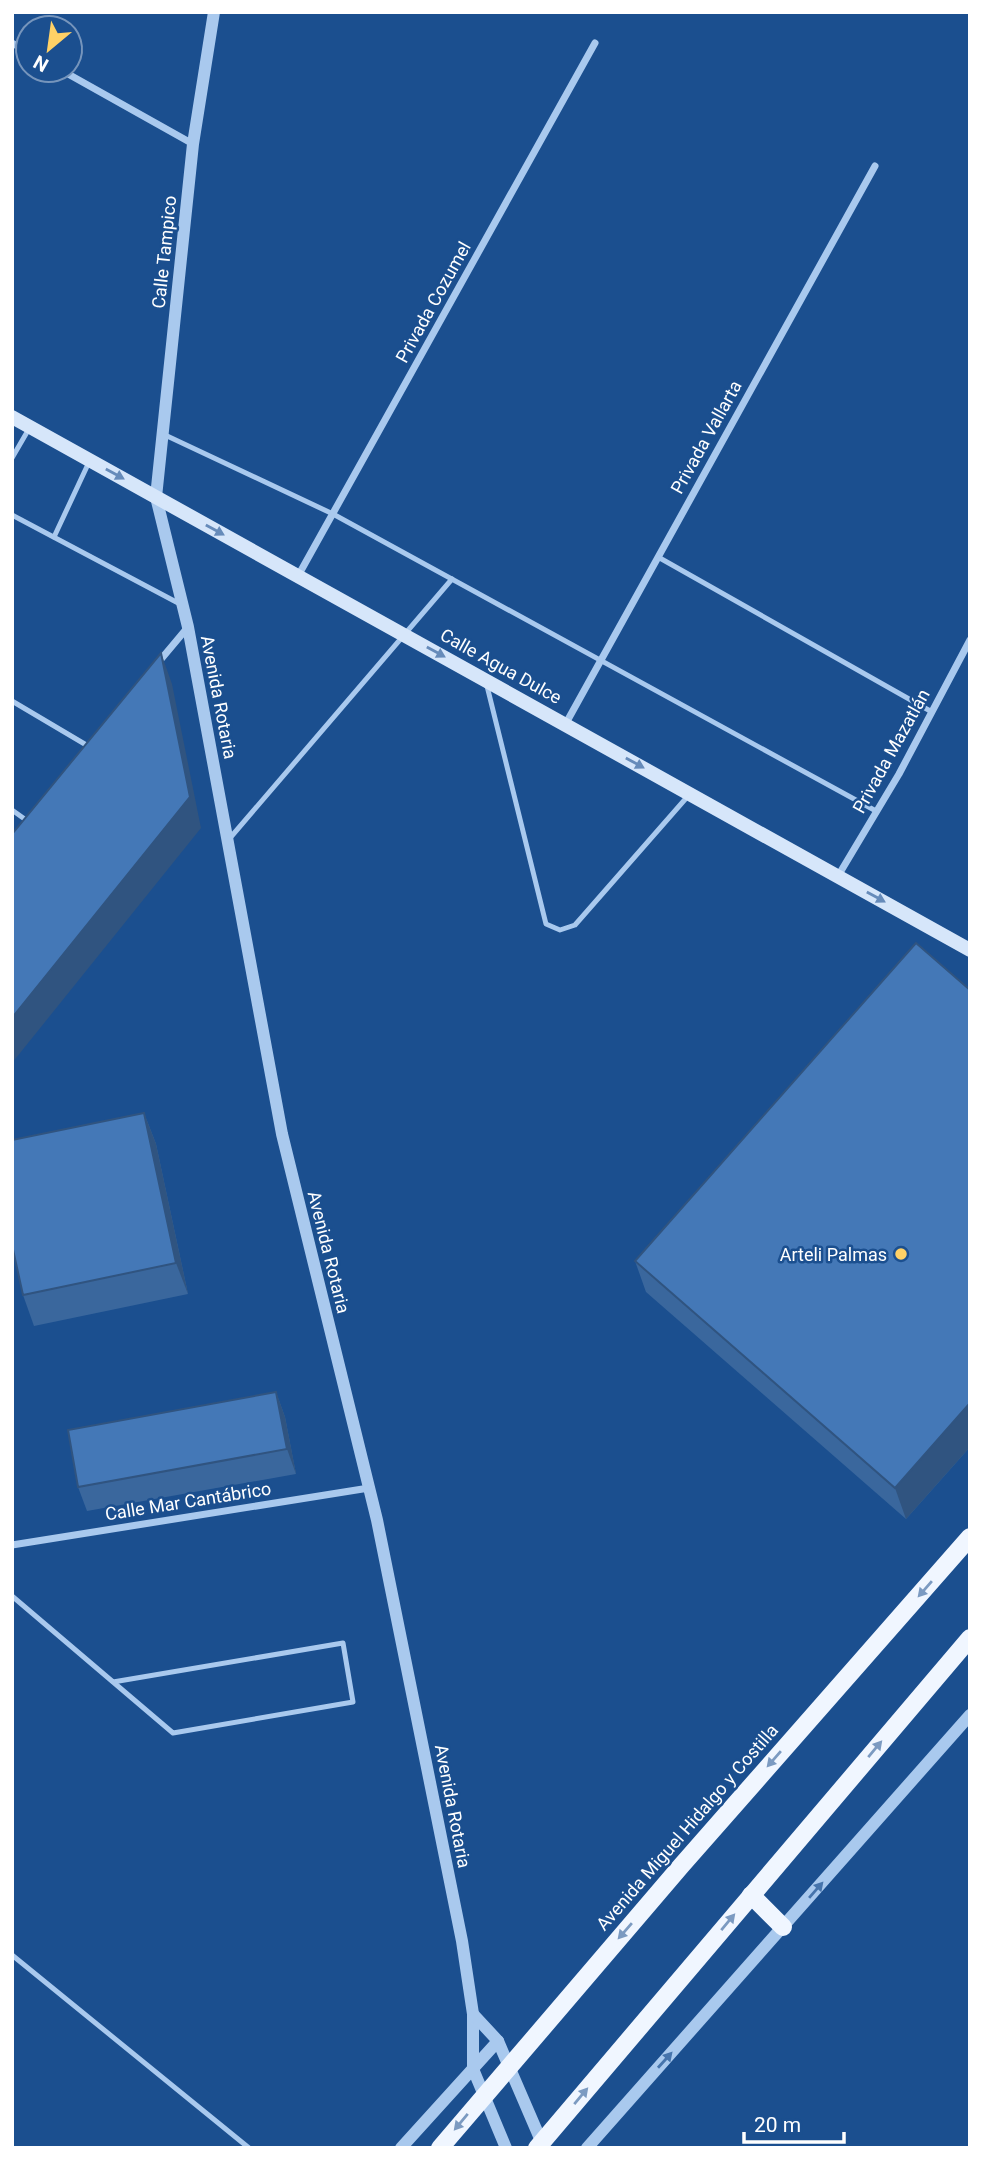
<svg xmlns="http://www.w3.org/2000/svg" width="982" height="2160" font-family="Roboto,sans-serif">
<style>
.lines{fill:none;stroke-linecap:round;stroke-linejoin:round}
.service{stroke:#a9c9ee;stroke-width:5}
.minor{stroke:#a9c9ee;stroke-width:7}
.tertiary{stroke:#a9c9ee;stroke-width:12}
.secondary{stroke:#d6e6fa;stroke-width:14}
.primary{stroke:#f0f6ff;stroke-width:18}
.wall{fill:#3a679d}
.shaded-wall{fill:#305480}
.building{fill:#4478b7;stroke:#305480;stroke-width:2}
.oneway{fill:#668bba}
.oneway2{fill:#7b9ac1}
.oneway3{fill:#4674ac}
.poi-dot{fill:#ffd166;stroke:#1b4f8f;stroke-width:2.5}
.labels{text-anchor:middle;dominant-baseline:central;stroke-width:5;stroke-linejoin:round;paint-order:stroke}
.street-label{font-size:18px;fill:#fff;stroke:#1b4f8f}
.poi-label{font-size:18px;fill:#fff;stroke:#1b4f8f;text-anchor:end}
</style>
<rect width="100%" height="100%" fill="#1b4f8f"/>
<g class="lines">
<!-- service -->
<g class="service">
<polyline points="165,435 333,514 876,811"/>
<polyline points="12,458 30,427"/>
<polyline points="12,515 180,604"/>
<polyline points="54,537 90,460"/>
<polyline points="658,557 932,712"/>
<polyline points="487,686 546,924 560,930 575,925 688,796"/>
<polyline points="12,701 88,746"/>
<polyline points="12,810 26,820"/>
<polyline points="230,838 452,579"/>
<polyline points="12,1596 173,1733 353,1702 343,1643 113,1682"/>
<polyline points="12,1955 249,2148"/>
</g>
<!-- minor -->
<g class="minor">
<polyline points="12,43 28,52"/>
<polyline points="61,70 193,144"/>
<polyline points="298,576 595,43"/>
<polyline points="157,664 188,627"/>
<polyline points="565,725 875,166"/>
<polyline points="838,876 899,774 970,640"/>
<polyline points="12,1545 369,1488"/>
</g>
<!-- tertiary -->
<g class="tertiary">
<polyline points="214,12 193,144 156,497 188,627 282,1134 377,1520 462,1941 473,2014 473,2069 506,2148"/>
<polyline points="473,2014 498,2041 542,2143"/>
<polyline points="401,2148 498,2041"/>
<polyline points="587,2148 970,1715"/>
</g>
<!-- secondary -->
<polyline class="secondary" points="12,417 970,950"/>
<!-- primary -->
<g class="primary">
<polyline points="751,1895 783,1927"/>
<polyline points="440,2148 681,1866 970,1537"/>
<polyline points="537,2148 970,1638"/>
</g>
</g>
<!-- wall -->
<g class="wall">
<polygon points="970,990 970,1447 906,1519 646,1292 635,1261"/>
<polygon points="144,1113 156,1144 188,1294 34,1326 23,1295"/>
<polygon points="276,1392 285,1417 296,1474 87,1511 78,1487"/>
</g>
<!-- shaded-wall -->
<g class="shaded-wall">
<polygon points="161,653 172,684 201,828 12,1063 12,1018"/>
<polygon points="144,1113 156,1144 188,1294 176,1263"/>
<polygon points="276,1392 285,1417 296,1474 287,1449"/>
<polygon points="970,1403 970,1447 906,1519 895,1488"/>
</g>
<!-- building -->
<g class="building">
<polygon points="161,653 190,797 12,1018 12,834"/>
<polygon points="916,943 970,990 970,1403 895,1488 635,1261"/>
<polygon points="144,1113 176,1263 23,1295 12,1245 12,1140"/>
<polygon points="276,1392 287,1449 78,1487 68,1430"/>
</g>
<!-- one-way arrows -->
<defs><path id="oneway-solid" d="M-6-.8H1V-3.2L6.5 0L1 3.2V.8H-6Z" transform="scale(1.75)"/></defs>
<g class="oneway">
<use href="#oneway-solid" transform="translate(115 474) rotate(29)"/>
<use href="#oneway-solid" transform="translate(215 530) rotate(29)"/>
<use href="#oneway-solid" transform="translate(436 652) rotate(29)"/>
<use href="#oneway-solid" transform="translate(635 763) rotate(29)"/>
<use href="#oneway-solid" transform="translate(876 897) rotate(29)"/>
</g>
<g class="oneway2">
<use href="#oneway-solid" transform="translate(925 1589) rotate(131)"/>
<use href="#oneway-solid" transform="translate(875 1749) rotate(-50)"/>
<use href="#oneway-solid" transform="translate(774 1759) rotate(131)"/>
<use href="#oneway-solid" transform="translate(728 1922) rotate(-50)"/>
<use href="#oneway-solid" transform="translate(625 1931) rotate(131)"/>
<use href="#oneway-solid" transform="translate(581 2096) rotate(-50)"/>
<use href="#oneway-solid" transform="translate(461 2122) rotate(130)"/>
</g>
<g class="oneway3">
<use href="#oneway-solid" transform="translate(816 1890) rotate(-49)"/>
<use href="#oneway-solid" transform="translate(665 2060) rotate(-48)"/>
</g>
<!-- markers -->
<circle class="poi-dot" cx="901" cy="1254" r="7"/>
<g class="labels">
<!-- street labels -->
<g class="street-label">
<text transform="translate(164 252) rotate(-84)">Calle Tampico</text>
<text transform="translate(433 302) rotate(-61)">Privada Cozumel</text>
<text transform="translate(706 437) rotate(-61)">Privada Vallarta</text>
<text transform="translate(501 666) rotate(29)">Calle Agua Dulce</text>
<text transform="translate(219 697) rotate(79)">Avenida Rotaria</text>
<text transform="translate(891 751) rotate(-61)">Privada Mazatlán</text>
<text transform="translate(329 1252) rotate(76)">Avenida Rotaria</text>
<text transform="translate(188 1501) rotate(-9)">Calle Mar Cantábrico</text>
<text transform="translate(453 1806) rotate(79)">Avenida Rotaria</text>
<text transform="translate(687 1827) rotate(-49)">Avenida Miguel Hidalgo y Costilla</text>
</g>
<!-- poi labels -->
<g class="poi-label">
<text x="887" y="1254">Arteli Palmas</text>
</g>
</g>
<!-- border -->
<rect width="982" height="2160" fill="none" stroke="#ffffff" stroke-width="28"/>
<!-- north arrow -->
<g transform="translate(49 49) rotate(209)"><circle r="33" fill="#1b4f8f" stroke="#7695bc" stroke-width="2"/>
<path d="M0-5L12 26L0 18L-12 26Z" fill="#ffd166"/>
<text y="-10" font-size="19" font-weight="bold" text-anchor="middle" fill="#ffffff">N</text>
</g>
<!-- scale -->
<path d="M744 2132v10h100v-10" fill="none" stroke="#ffffff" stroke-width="3.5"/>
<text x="754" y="2132" font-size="21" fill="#ffffff" stroke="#1b4f8f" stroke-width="5" paint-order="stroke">20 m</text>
</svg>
